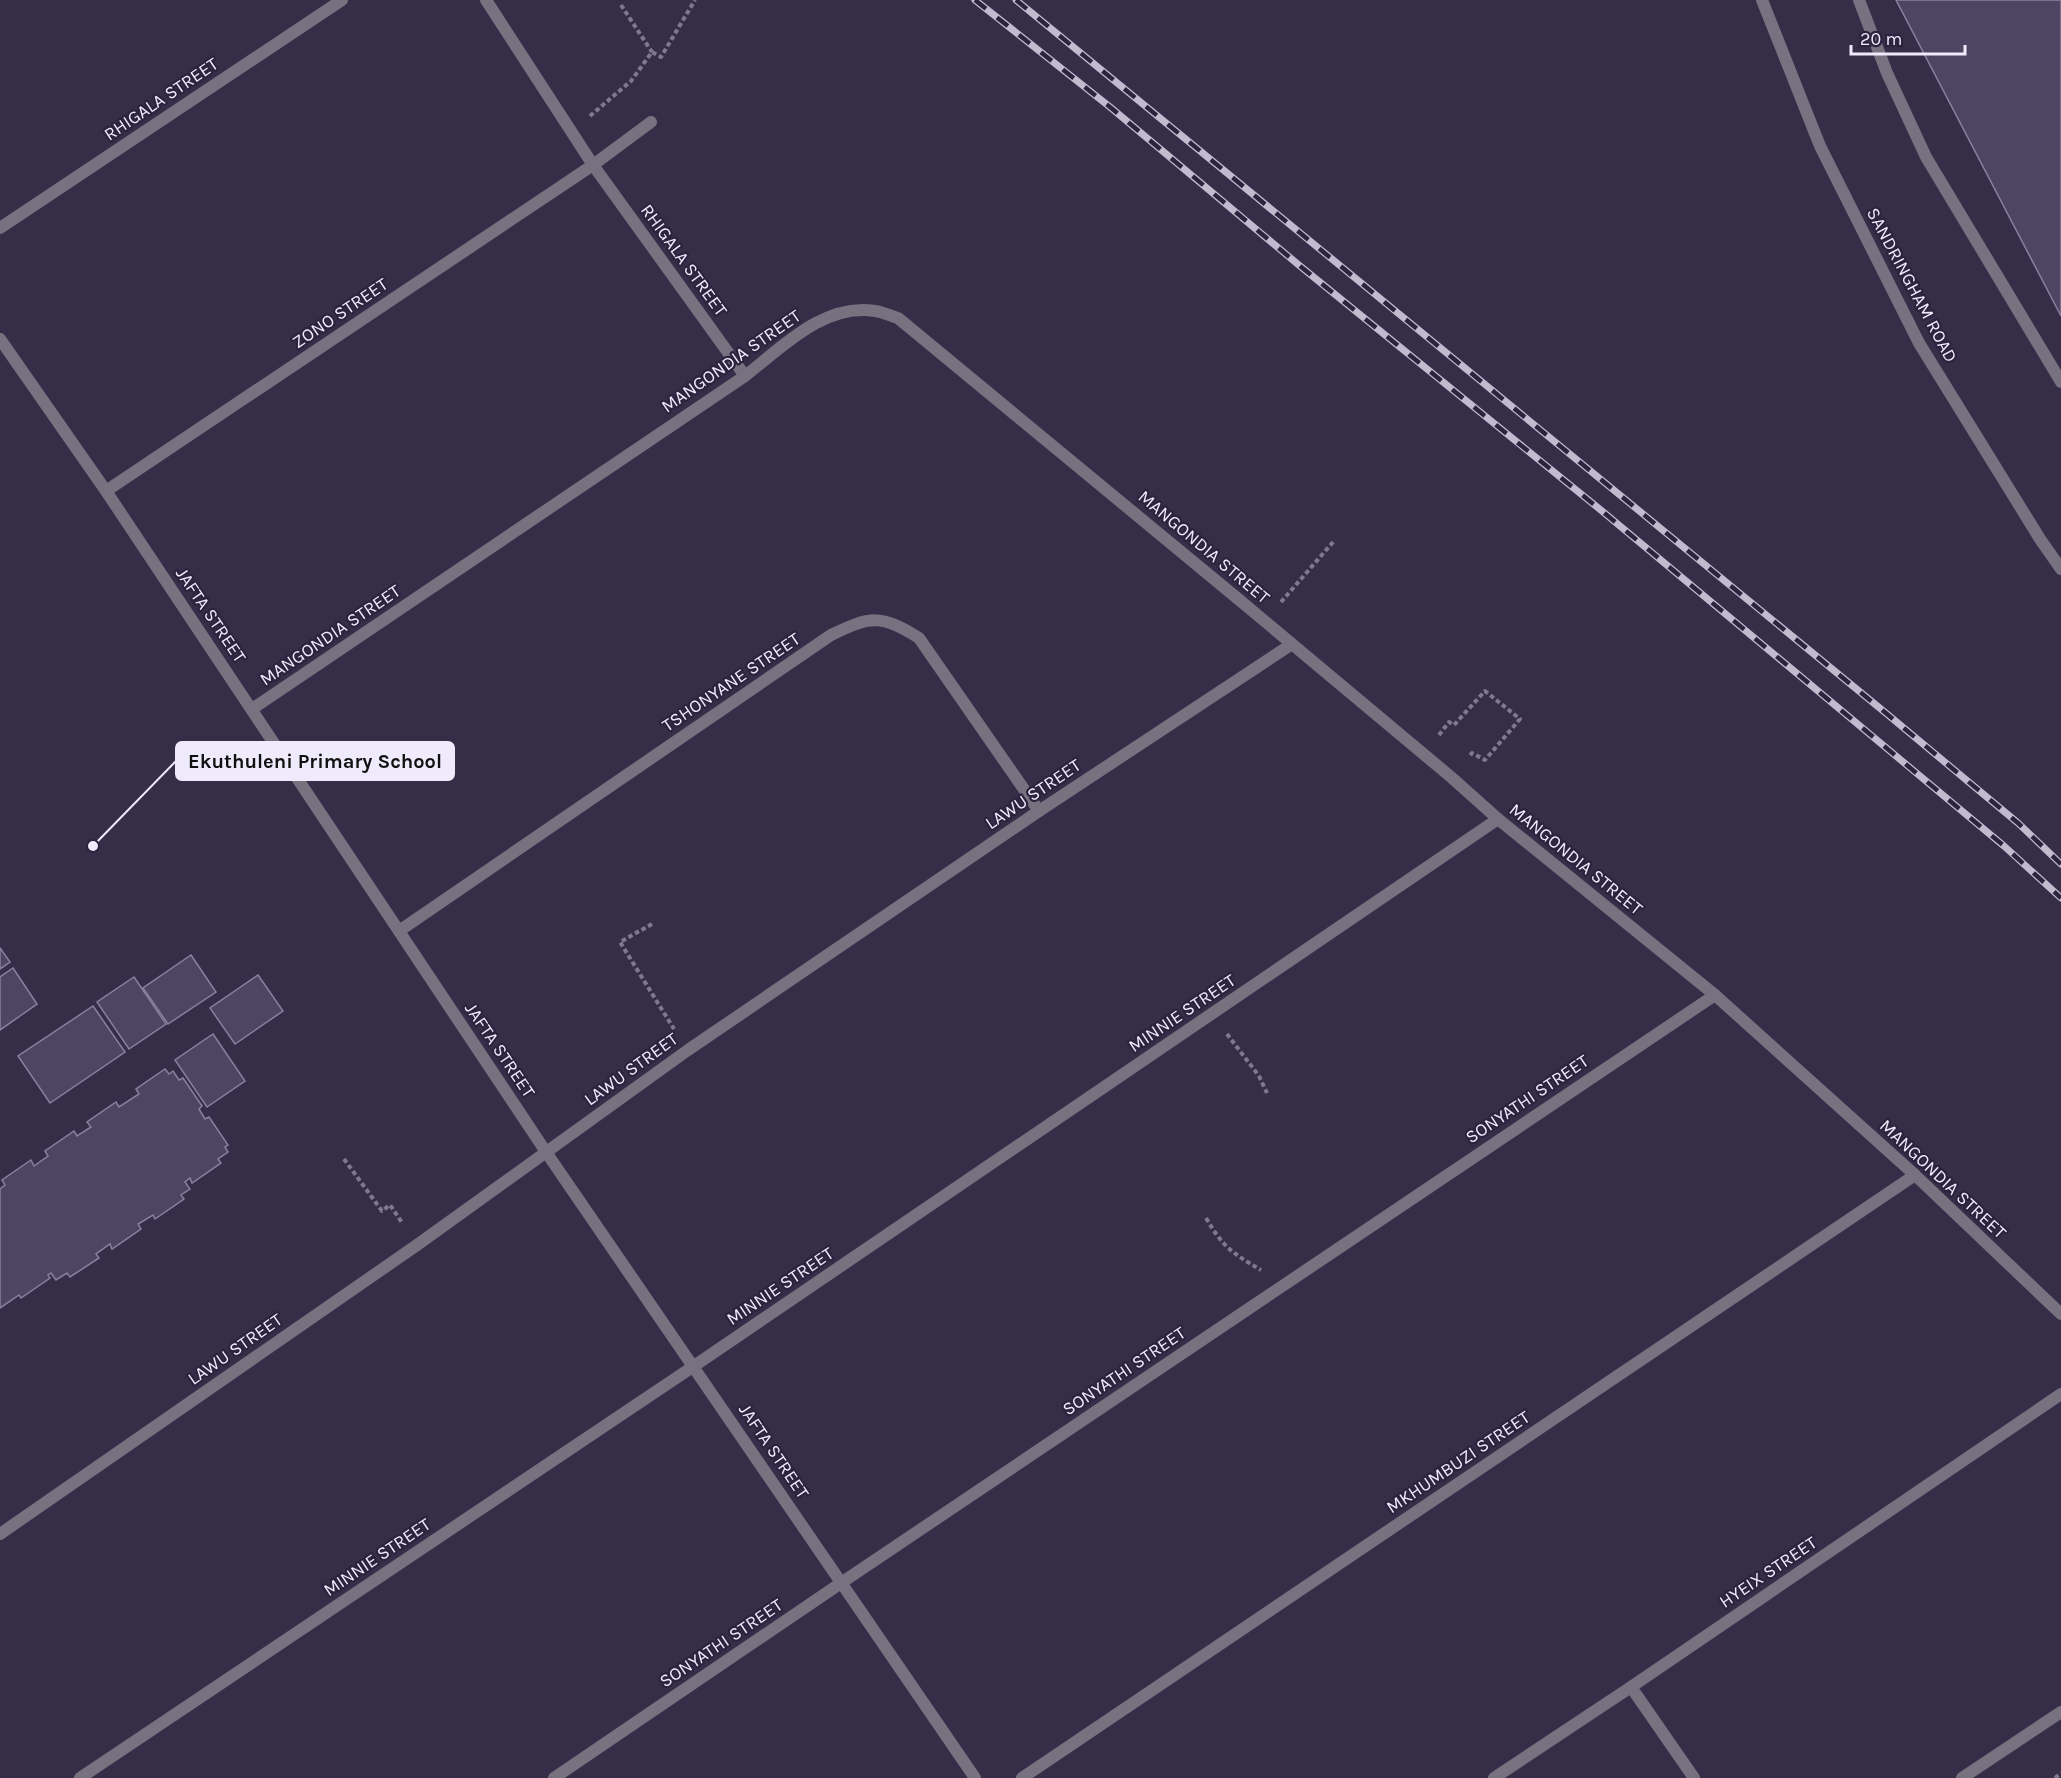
<svg xmlns="http://www.w3.org/2000/svg" width="2061" height="1778" font-family="Karla,sans-serif">
<style>
.building{fill:#4d4561;stroke:#8980a0;stroke-width:1.5}
.lines{fill:none;stroke-linecap:round;stroke-linejoin:round}
.path{stroke:#7f7990;stroke-width:4;stroke-dasharray:4.5 3;stroke-linecap:butt}
.service{stroke:#767280;stroke-width:12}
.minor{stroke:#767280;stroke-width:12}
.rail-casing{stroke:#c0bbcf;stroke-width:7}
.rail{stroke:#2c243e;stroke-width:4.5;stroke-dasharray:14;stroke-linecap:butt}
.labels{text-anchor:middle;dominant-baseline:central;stroke-width:4.5;stroke-linejoin:round;paint-order:stroke}
.street-label{font-size:18px;fill:#efebfc;stroke:#2c243e}
.leader{fill:none;stroke:#efebfc;stroke-width:2}
.callout-dot{fill:#efebfc;stroke:#2c243e;stroke-width:2}
.callout{fill:#efebfc;stroke:#efebfc;stroke-width:2}
.callout-label{font-size:20px;text-anchor:middle;font-weight:bold;fill:#111}
</style>
<rect width="100%" height="100%" fill="#362e49"/>
<!-- building -->
<g class="building">
<polygon points="1896,0 2061,0 2061,316"/>
<polygon points="0,948 10,962 0,969"/>
<polygon points="191,955 216,992 168,1024 143,988"/>
<polygon points="13,968 37,1004 0,1030 0,977"/>
<polygon points="258,975 283,1011 235,1044 210,1008"/>
<polygon points="134,977 166,1024 129,1049 97,1002"/>
<polygon points="93,1006 125,1052 50,1103 18,1056"/>
<polygon points="213,1034 245,1081 207,1107 175,1060"/>
<polygon points="165,1069 169,1074 173,1071 179,1080 183,1078 202,1106 199,1109 205,1119 209,1117 228,1145 225,1147 228,1152 218,1159 221,1163 192,1183 190,1178 185,1182 190,1189 181,1195 184,1199 155,1219 153,1215 138,1224 141,1229 112,1249 110,1244 96,1254 99,1258 70,1277 67,1273 56,1280 51,1273 48,1275 50,1278 21,1298 19,1295 0,1308 0,1189 5,1185 2,1180 31,1160 34,1166 48,1156 45,1151 74,1131 77,1136 91,1127 87,1122 116,1102 119,1107 139,1094 136,1089"/>
</g>
<g class="lines">
<!-- path -->
<g class="path">
<polyline points="621,5 652,52"/>
<polyline points="590,116 631,81 652,52 661,57 695,0"/>
<polyline points="1281,602 1334,541"/>
<polyline points="1439,735 1449,722 1454,725 1485,691 1520,719 1485,760 1472,753 1469,757"/>
<polyline points="652,924 620,942 674,1029"/>
<polyline points="1227,1034 1259,1076 1267,1093"/>
<polyline points="344,1159 382,1211 390,1205 403,1224"/>
<path d="M1206,1218C1223,1247 1232,1253 1261,1270"/>
<polyline points="2055,1778 2061,1773"/>
</g>
<!-- service -->
<polyline class="service" points="1859,0 1887,73 1926,157 2061,382"/>
<!-- minor -->
<g class="minor">
<polyline points="486,0 593,165 745,376"/>
<polyline points="1762,0 1820,146 1919,343 2040,539 2061,569"/>
<polyline points="0,228 342,0"/>
<polyline points="0,339 106,491 546,1152 975,1778"/>
<polyline points="106,491 593,165 651,122"/>
<path d="M252,709L745,376C781,348 825,302 875,311C883,312 891,316 898,318L1237,598L1451,777L1498,819L1715,995L1915,1175L2061,1314"/>
<path d="M399,931L831,635C870,616 881,614 919,638L1039,811"/>
<polyline points="0,1534 417,1245 688,1050 1039,811 1292,644"/>
<polyline points="1631,1687 1694,1778"/>
<polyline points="80,1778 694,1366 1498,819"/>
<polyline points="554,1778 841,1583 1715,995"/>
<polyline points="1022,1778 1915,1175"/>
<polyline points="1494,1778 1631,1687 2061,1394"/>
<polyline points="1962,1778 2061,1712"/>
</g>
<!-- rail casing -->
<g class="rail-casing">
<g id="rail">
<polyline points="975,0 1110,107 1300,266 1602,511 2004,846 2061,898"/>
<polyline points="1016,0 1887,714 2018,823 2061,864"/>
</g>
</g>
<!-- rail -->
<use href="#rail" class="rail"/>
</g>
<g class="labels">
<!-- street labels -->
<g class="street-label">
<text transform="translate(161 99) rotate(-34)">RHIGALA STREET</text>
<text transform="translate(684 260) rotate(54)">RHIGALA STREET</text>
<text transform="translate(1912 285) rotate(62)">SANDRINGHAM ROAD</text>
<text transform="translate(340 313) rotate(-34)">ZONO STREET</text>
<text transform="translate(731 361) rotate(-35)">MANGONDIA STREET</text>
<text transform="translate(1204 547) rotate(40)">MANGONDIA STREET</text>
<text transform="translate(211 615) rotate(56)">JAFTA STREET</text>
<text transform="translate(330 635) rotate(-34)">MANGONDIA STREET</text>
<text transform="translate(731 682) rotate(-34)">TSHONYANE STREET</text>
<text transform="translate(1033 794) rotate(-34)">LAWU STREET</text>
<text transform="translate(1576 859) rotate(39)">MANGONDIA STREET</text>
<text transform="translate(1182 1013) rotate(-34)">MINNIE STREET</text>
<text transform="translate(500 1050) rotate(56)">JAFTA STREET</text>
<text transform="translate(631 1069) rotate(-36)">LAWU STREET</text>
<text transform="translate(1527 1099) rotate(-34)">SONYATHI STREET</text>
<text transform="translate(1943 1179) rotate(43)">MANGONDIA STREET</text>
<text transform="translate(780 1286) rotate(-34)">MINNIE STREET</text>
<text transform="translate(235 1349) rotate(-35)">LAWU STREET</text>
<text transform="translate(1124 1371) rotate(-34)">SONYATHI STREET</text>
<text transform="translate(774 1451) rotate(56)">JAFTA STREET</text>
<text transform="translate(1458 1462) rotate(-34)">MKHUMBUZI STREET</text>
<text transform="translate(377 1557) rotate(-34)">MINNIE STREET</text>
<text transform="translate(1768 1572) rotate(-34)">HYEIX STREET</text>
<text transform="translate(721 1643) rotate(-34)">SONYATHI STREET</text>
</g>
</g>
<!-- callouts -->
<path class="leader" d="M93 846L176 761"/>
<circle class="callout-dot" cx="93" cy="846" r="6"/>
<rect class="callout" x="176" y="742" width="278" height="38" rx="6"/>
<g class="callout-label">
<text x="315" y="768">Ekuthuleni Primary School</text>
</g>
<!-- scale -->
<path d="M1851 45v9h114v-9" fill="none" stroke="#efebfc" stroke-width="3"/>
<text x="1860" y="45" font-size="18" fill="#efebfc" stroke="#2c243e" stroke-width="4.5" paint-order="stroke">20 m</text>
</svg>
